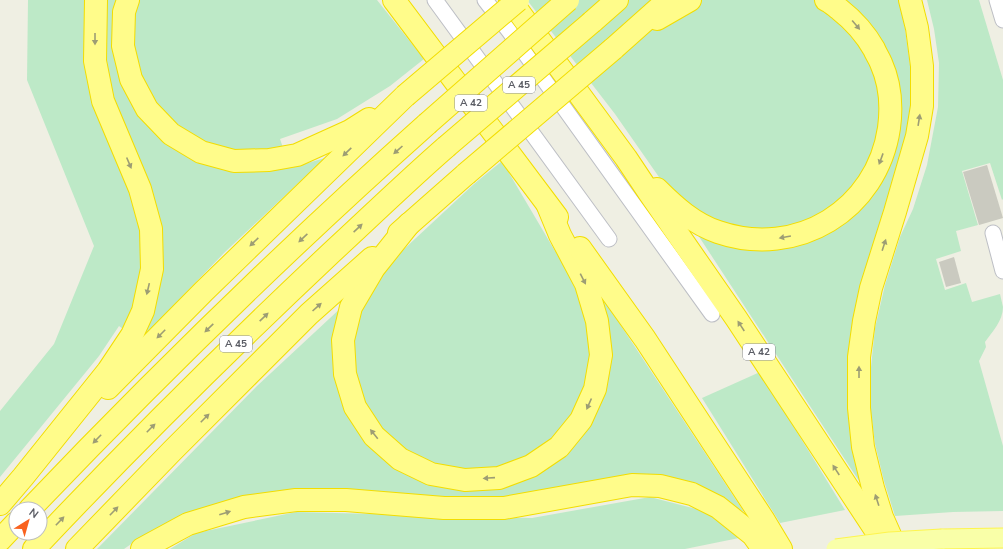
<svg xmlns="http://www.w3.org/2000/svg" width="1003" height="549" font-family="'Nunito Sans',sans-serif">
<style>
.green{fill:#bde9c7}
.building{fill:#cacac0}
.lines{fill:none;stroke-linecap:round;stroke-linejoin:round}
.minor-casing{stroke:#bdbfc5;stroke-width:17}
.major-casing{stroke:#fef54d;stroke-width:21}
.highway-casing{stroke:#f2dd00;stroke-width:24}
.minor{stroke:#fff;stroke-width:15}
.major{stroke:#f9ffa8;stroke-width:19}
.highway{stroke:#fffc8a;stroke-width:22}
.major-bridge-casing{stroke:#fef54d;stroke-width:21;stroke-linecap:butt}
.highway-bridge-casing{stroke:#f2dd00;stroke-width:24;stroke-linecap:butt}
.major-bridge{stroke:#f9ffa8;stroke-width:19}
.highway-bridge{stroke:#fffc8a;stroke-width:22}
.oneway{fill:#9d9d74}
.labels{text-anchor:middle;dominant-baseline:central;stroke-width:3;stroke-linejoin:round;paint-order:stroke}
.shield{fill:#fff;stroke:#8c8e93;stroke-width:1}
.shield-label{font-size:10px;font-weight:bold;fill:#5b5d65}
</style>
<rect width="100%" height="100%" fill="#efefe3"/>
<!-- green -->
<g class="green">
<polygon points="28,0 377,0 424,59 390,86 337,119 280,139 290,168 325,158 225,252 139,341 119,326 99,356 0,477 0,411 54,344 94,246 27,80"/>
<polygon points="527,0 901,0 915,100 865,286 852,400 861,484 675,200 615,114"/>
<path d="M927,0H979L1003,80V199L1002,200L990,163L962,171L978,225L956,231L961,251L936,259L945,290L966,283L972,302L1000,294C1001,298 1002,303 1003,307C1003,321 992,332 985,342L986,347L979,361L1003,446V511L953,512L895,516L884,481L875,444L870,406L871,367L875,328L885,285L900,237L913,209L927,165L938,107L939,63L934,29Z"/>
<polygon points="502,161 568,273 604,300 744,512 697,486 506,500 320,489 212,505 134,542 124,549 97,549 257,386 474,184"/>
<polygon points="760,372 845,510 780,523 702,398"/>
<polygon points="650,497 708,512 739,538 685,549 170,549 196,533 296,512 532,518"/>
</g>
<!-- building -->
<g class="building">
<polygon points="987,165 1003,218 979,225 963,172"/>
<polygon points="954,257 961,283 946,287 939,262"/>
</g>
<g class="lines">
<!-- minor casing -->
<g class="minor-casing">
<g id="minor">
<polyline points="435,0 609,239"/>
<polyline points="485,0 509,31 712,314"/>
<polyline points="997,0 1003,20"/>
<polyline points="993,233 1003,271"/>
</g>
</g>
<!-- major casing -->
<g class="major-casing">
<polyline id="major" points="942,539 1003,538"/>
</g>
<!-- highway casing -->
<g class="highway-casing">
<g id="highway">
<polyline points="128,0 124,12 123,46 131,79 147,109 171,134 201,152 234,161 269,160 297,155 350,131 369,119"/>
<polyline points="394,0 557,217"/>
<polyline points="510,0 626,158 650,194 736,318 888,549"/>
<polyline points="657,19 690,0"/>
<polyline points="592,22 617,0"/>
<polyline points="613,49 668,0"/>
<path d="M657,189C675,207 694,224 718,232C797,259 877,210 889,128C892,106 890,83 881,63C879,58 876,54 874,49C865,33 853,20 839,9C835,6 831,2 826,0"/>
<polyline points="409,224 374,268 351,307 343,340 345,374 355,407 374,436 400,459 431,474 465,480 499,478 531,466 559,447 581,420 595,389 601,355 597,321 586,284 560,235 548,206"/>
<polyline points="399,233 466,174"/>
<polyline points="580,248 645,339 763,519 781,549"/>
<polyline points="108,388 204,291 405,96"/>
<polyline points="0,504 23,477 108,371 132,335 143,311 152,269 151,229 140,189 103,101 95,61 96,0"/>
<path d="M30,509C157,376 289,247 427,124"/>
<polyline points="890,535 882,517 873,488 863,447 859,408 859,357 864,321 871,288 895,212 917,136 922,106 922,66 917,28 910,0"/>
<polyline points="0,540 16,523"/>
<path d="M34,549C130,447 230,348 332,252C370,217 407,181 446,147"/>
<polyline points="77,549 172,451 309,314 372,258"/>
<polyline points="142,549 188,524 244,507 296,500 346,500 444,508 504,508 632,485 660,486 692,494 718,507 753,535 763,549"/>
</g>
</g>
<!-- minor -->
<use href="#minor" class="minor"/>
<!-- major -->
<use href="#major" class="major"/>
<!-- highway -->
<use href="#highway" class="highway"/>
<!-- major-bridge casing -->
<g class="major-bridge-casing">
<polyline id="major-bridge" points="836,549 890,542 942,539"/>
</g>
<!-- highway-bridge casing -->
<g class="highway-bridge-casing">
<g id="highway-bridge">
<polyline points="405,96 518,0"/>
<polyline points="427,124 568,0"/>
<polyline points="446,147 592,22"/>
<polyline points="466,174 613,49"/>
</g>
</g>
<!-- major-bridge -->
<use href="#major-bridge" class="major-bridge"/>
<!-- highway-bridge -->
<use href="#highway-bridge" class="highway-bridge"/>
</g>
<!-- one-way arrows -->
<defs><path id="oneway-solid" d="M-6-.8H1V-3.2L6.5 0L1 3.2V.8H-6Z"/></defs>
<g class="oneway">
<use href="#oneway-solid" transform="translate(856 25) rotate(50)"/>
<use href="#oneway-solid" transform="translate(95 39) rotate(90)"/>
<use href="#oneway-solid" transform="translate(919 120) rotate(-81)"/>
<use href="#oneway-solid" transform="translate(398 150) rotate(138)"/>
<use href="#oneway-solid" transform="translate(347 152) rotate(136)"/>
<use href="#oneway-solid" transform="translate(881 159) rotate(110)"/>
<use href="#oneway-solid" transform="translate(129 163) rotate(67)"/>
<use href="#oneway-solid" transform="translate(358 228) rotate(-43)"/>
<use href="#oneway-solid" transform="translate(785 237) rotate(170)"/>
<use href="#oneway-solid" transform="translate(303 238) rotate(137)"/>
<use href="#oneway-solid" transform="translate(254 242) rotate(136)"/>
<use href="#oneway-solid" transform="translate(884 245) rotate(-72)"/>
<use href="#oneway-solid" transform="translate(583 279) rotate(63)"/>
<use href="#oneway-solid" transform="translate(148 289) rotate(103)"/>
<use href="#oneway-solid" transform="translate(317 307) rotate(-42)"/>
<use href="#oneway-solid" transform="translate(264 317) rotate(-44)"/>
<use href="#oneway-solid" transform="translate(741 326) rotate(-123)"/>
<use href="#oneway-solid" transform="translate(209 328) rotate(136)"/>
<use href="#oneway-solid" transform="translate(161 334) rotate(135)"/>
<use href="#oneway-solid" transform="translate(859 372) rotate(-90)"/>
<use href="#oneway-solid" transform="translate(589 404) rotate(114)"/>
<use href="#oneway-solid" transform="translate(205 418) rotate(-45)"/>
<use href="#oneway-solid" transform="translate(151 428) rotate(-45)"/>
<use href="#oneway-solid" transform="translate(374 434) rotate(-129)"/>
<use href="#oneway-solid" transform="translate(97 439) rotate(134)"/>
<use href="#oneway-solid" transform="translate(836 470) rotate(-123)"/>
<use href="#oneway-solid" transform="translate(489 478) rotate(176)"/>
<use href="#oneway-solid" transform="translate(877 500) rotate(-108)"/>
<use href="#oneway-solid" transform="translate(114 511) rotate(-46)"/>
<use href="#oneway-solid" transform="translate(225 513) rotate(-17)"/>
<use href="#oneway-solid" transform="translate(60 521) rotate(-46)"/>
</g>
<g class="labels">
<!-- shield labels -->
<g class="shield">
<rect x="503" y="77" width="32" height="16" rx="3"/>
<rect x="455" y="95" width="32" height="16" rx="3"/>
<rect x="220" y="336" width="32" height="16" rx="3"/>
<rect x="743" y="344" width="32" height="16" rx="3"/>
</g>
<g class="shield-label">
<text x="519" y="85">A 45</text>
<text x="471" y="103">A 42</text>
<text x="236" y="344">A 45</text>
<text x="759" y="352">A 42</text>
</g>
</g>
<!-- north arrow -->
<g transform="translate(28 521) rotate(37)"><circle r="19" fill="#ffffff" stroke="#bdbec1"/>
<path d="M0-3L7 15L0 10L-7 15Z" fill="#f9621f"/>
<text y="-6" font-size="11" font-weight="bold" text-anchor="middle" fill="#5b5d65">N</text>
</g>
</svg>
